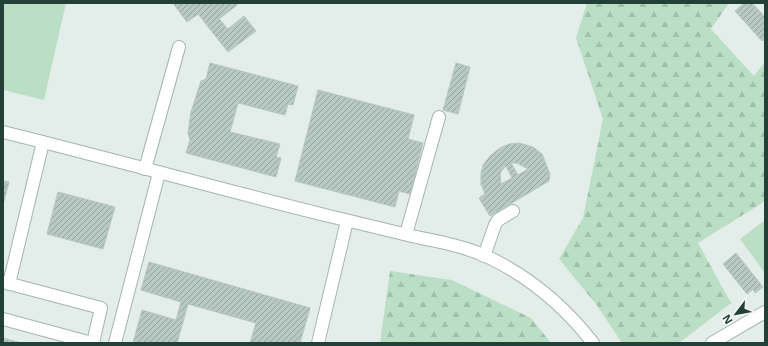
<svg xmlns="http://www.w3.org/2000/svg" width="768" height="346" font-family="'Open Sans',sans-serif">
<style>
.grass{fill:#bbdfc5}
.forest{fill:url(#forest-firs)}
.building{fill:url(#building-hatch);stroke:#b5c7c0;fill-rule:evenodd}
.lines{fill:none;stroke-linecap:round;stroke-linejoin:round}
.minor-casing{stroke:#a5b5b0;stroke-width:14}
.minor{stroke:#fff;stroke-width:12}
</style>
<defs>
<pattern id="forest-firs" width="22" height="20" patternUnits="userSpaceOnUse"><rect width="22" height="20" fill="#bbdfc5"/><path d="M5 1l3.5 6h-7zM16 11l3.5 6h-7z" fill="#a0c0aa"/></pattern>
<pattern id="building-hatch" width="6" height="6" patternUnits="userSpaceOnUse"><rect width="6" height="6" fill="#b8c8c2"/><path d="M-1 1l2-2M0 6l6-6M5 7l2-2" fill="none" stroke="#95a49f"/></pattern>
</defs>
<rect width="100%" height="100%" fill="#e3ede9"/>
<!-- grass -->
<g class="grass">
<polygon points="3,3 66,3 44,100 3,90"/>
<polygon points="765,220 765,273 740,239"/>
</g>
<!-- forest -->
<g class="forest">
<polygon points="587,3 729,3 711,29 754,76 765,62 765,201 698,243 731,303 679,343 622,343 596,304 559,259 583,218 603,119 576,38"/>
<polygon points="390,271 452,280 531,318 551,343 380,343"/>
</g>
<!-- building -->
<g class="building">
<polygon points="173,3 236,3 237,5 219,19 228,29 244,16 256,31 228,52 198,14 187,22"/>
<polygon points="744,3 752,3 765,17 765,39 762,41 735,11"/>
<polygon points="210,63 298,86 293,105 288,104 285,115 238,103 230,132 280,144 276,157 281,158 276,177 186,153 190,140 188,133 191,112 201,81 206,79"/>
<polygon points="456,63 470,67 458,114 443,110"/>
<polygon points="318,90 414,115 408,139 423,143 410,194 399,191 395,207 295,181"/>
<path d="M519,143L533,147L542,154L550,174L549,181L490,216L479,198L485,194L481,184V174L483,165L490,156L500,148L509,144ZM511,163H517L528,169L518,175ZM506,166L512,178L501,184L500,173L503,169Z"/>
<polygon points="3,181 9,182 3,205"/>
<polygon points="58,192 115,207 103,249 47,234"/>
<polygon points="736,253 763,287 755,293 753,289 747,294 723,264"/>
<polygon points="149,262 310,308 300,343 250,343 256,323 188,304 177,343 133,343 142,310 176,320 181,302 141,290"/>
<polygon points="3,338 21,343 3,343"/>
</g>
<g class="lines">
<!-- minor casing -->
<g class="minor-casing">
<g id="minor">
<path d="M3,132C112,159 220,189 329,216C358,223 387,230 416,237C441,242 467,247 490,258C531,278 565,307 593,343"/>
<polyline points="145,169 179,47"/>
<polyline points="406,234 439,117"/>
<polyline points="484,256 495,225 498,220 513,211"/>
<polyline points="3,282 101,308 93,343"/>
<polyline points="9,284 43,142"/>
<polyline points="3,319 92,343"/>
<polyline points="115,343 159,173"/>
<polyline points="318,343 347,221"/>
<polyline points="712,343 765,312"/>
</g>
</g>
<!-- minor -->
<use href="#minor" class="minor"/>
</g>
<!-- border -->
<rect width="768" height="346" fill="none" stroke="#223f38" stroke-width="8"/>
<!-- north arrow -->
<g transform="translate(736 314) rotate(238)" stroke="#f4f9f7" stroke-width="3" paint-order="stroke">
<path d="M0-3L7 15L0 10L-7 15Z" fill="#223f38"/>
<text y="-6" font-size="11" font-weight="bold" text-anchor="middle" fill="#223f38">N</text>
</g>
</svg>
